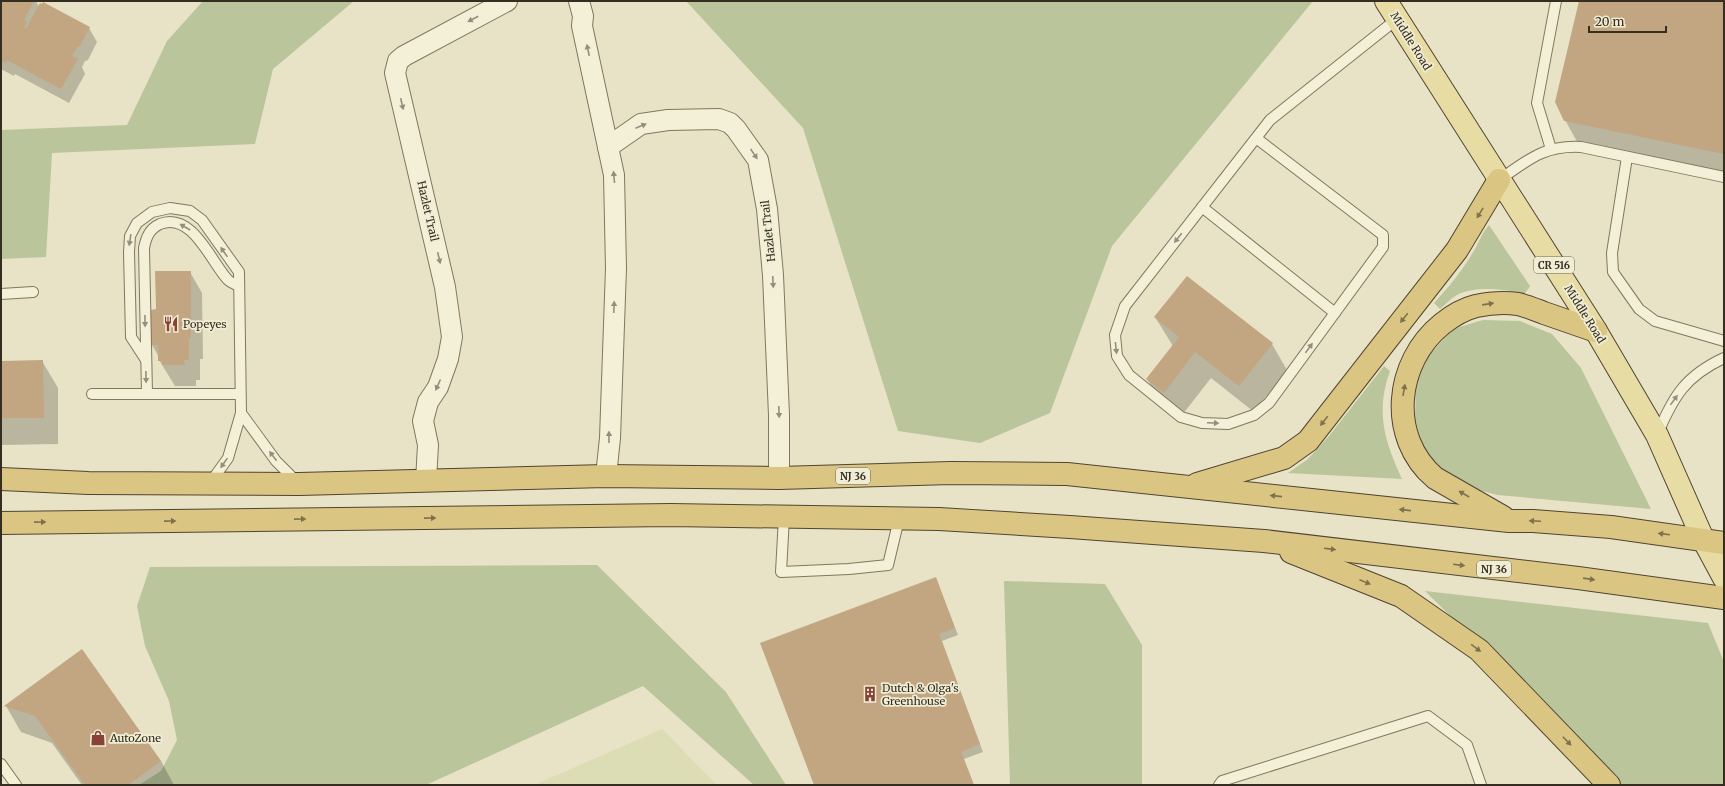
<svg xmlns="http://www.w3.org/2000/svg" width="1725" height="786" font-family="Merriweather,serif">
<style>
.farmland{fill:#ddddb5}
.green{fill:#bac59c}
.shadow{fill:#0003}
.building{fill:#c2a681}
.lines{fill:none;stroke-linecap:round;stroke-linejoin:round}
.service-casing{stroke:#82765e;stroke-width:12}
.minor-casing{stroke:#82765e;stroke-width:22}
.primary-casing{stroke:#504432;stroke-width:24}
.trunk-casing{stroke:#504432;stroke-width:24}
.service{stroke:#f4f0d8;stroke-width:10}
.minor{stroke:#f4f0d8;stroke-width:20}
.primary{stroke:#e7dca3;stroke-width:22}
.trunk{stroke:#dac582;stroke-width:22}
.oneway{fill:#948e7c}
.oneway2{fill:#7f714c}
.labels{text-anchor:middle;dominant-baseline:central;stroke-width:3.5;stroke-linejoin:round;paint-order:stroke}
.shield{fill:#f1edd5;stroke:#6d6756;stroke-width:1}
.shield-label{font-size:10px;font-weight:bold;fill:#342d20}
.street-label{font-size:11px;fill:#342d20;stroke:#f1edd5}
.poi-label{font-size:11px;fill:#342d20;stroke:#f1edd5;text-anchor:start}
</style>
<rect width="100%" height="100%" fill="#e8e3c6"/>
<!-- farmland -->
<polygon class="farmland" points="662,729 717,785 534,785"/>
<!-- green -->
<g class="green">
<polygon points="203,1 354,1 273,69 255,144 52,153 46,257 1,259 1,130 127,125 167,41"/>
<polygon points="686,1 1313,1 1112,246 1050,413 980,443 898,431 803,128"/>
<path d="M1489,225L1530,286L1524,295C1507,288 1473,286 1457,295C1450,299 1445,305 1440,309L1434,303C1448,288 1461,272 1472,254C1478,245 1481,234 1489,225Z"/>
<polygon points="1483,320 1520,321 1552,334 1581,368 1651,509 1498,495 1469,488 1444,473 1424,450 1415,420 1416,383 1430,354 1453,329"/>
<path d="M1384,366L1390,371C1375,412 1385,442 1402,479L1288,473L1308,459L1329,436Z"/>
<polygon points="597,565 726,692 786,785 754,785 643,686 426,785 139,785 161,771 177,740 169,701 145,646 137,606 150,567"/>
<polygon points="1004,581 1105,584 1142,645 1142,785 1010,785"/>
<polygon points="1425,591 1708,623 1724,662 1724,785 1622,785"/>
</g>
<!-- shadow -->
<g class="shadow">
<polygon points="1,1 36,1 39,7 89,28 97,42 88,60 85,61 82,67 85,74 69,103 15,74 14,76 1,69"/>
<polygon points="1580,1 1724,1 1724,177 1580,147 1565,120"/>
<polygon points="190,272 202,293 203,359 200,359 200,380 196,380 196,386 175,386 159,360 159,357 152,345 152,311 157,310"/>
<polygon points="1155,317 1272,344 1287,370 1254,412 1211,378 1179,419 1163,406 1147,379 1173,346"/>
<polygon points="42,361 58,388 58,444 1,445 1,362"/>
<polygon points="936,579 958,635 942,641 983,752 964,759 974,785 815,785"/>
<polygon points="82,651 161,761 174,785 82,785 52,743 21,732 6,706"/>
</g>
<!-- building -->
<g class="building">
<polygon points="1,1 34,1 24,20 27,22 24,28 26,29 40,3 42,4 43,2 90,27 80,46 77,47 72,56 78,59 61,89 7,60 6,63 1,60"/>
<polygon points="1579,1 1724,1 1724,154 1564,121 1555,102"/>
<polygon points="155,271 191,271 191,338 189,338 189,360 184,360 185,365 162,365 162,361 158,361 158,345 151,345 151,310 156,309"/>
<polygon points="1187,276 1273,343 1239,386 1195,352 1164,393 1146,379 1179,337 1154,317"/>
<polygon points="43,360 44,418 1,418 1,361"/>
<polygon points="936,577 955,628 939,634 980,744 961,752 974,785 814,785 760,643"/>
<polygon points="82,649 161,761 128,785 85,785 35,716 4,706"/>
</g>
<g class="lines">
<!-- service casing -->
<g class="service-casing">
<g id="service">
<polyline points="1256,138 1383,235 1383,247 1269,403 1254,415 1228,424 1202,423 1181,417 1129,375 1117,356 1115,335 1125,306 1270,120 1397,19"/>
<polyline points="1551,149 1537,103 1556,1"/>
<polyline points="1627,157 1612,253 1613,272 1639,309 1655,321 1724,341"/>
<path d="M1499,180C1528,160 1544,145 1581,147L1724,177"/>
<polyline points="1202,207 1335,313"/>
<polyline points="1,294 33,292"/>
<polyline points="146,360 131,337 129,252 130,236 137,223 152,212 170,208 190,211 202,220 239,272 241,413 228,458 210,483"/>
<path d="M147,393L144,248C146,238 149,229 160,224C192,211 211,262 228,280C231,283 235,284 239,286"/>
<polyline points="92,394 240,394"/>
<polyline points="241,413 276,461 297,482"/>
<path d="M1657,435C1673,397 1685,376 1724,358"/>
<polyline points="784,517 781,572 849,569 888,565 899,519"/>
<polyline points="1,764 16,785"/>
<polyline points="1219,785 1222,781 1428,716 1467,745 1481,785"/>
</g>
</g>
<!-- minor casing -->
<g class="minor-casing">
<g id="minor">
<polyline points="579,1 583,16 582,26 614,175 616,268 610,438 606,476"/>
<polyline points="608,147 641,124 668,120 719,119 730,123 736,129 758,160 767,209 773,275 779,415 779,478"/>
<polyline points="426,481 428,445 423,421 428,402 438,387 448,359 452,337 445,287 395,73 398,61 404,56 507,1"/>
</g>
</g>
<!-- primary casing -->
<g class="primary-casing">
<polyline id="primary" points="1386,1 1596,331 1657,435 1703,539 1724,578"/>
</g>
<!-- trunk casing -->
<g class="trunk-casing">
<g id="trunk">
<polyline points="1,479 88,483 299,484 606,476 779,478 951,473 1067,474 1509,521 1533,521 1611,527 1724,543"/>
<polyline points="1197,484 1284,458 1308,441 1457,250 1499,180"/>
<path d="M1503,517L1435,478C1387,437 1395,362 1442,324C1452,316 1464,309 1476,306C1490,303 1504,302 1518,304C1527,306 1536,310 1544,313C1561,319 1579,325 1596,331"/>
<polyline points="1,523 671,515 939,519 1070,527 1264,541 1578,578 1724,598"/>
<polyline points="1291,552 1401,596 1479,650 1609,785"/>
</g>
</g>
<!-- service -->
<use href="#service" class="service"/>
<!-- minor -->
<use href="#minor" class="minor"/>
<!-- primary -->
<use href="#primary" class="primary"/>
<!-- trunk -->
<use href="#trunk" class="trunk"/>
</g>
<!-- one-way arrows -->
<defs><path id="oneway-solid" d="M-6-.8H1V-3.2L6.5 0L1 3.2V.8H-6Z"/></defs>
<g class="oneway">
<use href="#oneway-solid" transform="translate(473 19) rotate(152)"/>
<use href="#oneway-solid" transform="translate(588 50) rotate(-102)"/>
<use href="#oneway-solid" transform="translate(402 104) rotate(77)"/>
<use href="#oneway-solid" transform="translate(641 126) rotate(-23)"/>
<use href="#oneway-solid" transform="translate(754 154) rotate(56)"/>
<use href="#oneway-solid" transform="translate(614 177) rotate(-95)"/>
<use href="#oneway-solid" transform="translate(185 227) rotate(-150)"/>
<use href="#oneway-solid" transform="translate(1178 238) rotate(128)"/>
<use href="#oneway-solid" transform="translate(130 240) rotate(99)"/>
<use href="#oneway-solid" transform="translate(224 252) rotate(-125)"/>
<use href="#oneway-solid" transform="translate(439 258) rotate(77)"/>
<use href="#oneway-solid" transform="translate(773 282) rotate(87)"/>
<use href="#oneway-solid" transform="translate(614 307) rotate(-88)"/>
<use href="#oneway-solid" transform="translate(145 321) rotate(89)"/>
<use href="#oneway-solid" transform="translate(1116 348) rotate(84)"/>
<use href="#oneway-solid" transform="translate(1309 348) rotate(-54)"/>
<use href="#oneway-solid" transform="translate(146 377) rotate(89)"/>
<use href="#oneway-solid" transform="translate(438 385) rotate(114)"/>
<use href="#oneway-solid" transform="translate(1674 400) rotate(-54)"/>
<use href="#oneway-solid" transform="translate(779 412) rotate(88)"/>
<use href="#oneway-solid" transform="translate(1213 423) rotate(3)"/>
<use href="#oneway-solid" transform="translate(609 437) rotate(-90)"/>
<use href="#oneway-solid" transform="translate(273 456) rotate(-127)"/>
<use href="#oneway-solid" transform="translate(224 463) rotate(125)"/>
</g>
<g class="oneway2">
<use href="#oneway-solid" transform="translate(1480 213) rotate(121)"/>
<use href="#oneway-solid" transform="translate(1488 304) rotate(-8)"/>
<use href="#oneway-solid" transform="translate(1404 318) rotate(128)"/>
<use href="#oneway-solid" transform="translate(1404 390) rotate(-80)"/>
<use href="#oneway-solid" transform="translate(1324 421) rotate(128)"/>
<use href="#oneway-solid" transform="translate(1464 494) rotate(-150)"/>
<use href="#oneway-solid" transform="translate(1276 496) rotate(-174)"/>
<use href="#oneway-solid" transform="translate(1405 510) rotate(-174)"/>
<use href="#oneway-solid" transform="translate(430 518) rotate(-1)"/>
<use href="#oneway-solid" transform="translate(300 519) rotate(-1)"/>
<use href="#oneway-solid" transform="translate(170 521) rotate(-1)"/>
<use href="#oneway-solid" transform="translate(1535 521) rotate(-177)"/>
<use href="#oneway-solid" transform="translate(40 522) rotate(-1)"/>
<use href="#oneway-solid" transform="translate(1664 534) rotate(-173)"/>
<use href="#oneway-solid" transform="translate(1330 549) rotate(7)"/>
<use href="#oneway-solid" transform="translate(1459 565) rotate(7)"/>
<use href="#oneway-solid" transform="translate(1589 579) rotate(8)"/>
<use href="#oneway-solid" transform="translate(1365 582) rotate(22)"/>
<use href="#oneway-solid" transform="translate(1476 648) rotate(37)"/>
<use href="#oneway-solid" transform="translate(1567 741) rotate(46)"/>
</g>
<!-- icons -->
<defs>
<g id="restaurant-bare" transform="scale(1.2)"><path d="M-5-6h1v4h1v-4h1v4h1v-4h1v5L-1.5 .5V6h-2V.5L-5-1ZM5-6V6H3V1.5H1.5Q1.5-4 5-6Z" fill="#894236" stroke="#f1edd5" stroke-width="2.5" paint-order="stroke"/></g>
<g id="building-bare" transform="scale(1.2)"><path d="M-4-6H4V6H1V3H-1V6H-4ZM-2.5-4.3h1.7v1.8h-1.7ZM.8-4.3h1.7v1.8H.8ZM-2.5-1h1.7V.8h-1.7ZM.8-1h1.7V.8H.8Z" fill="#894236" stroke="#f1edd5" stroke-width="2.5" paint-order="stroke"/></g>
<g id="shop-bare" transform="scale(1.2)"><path d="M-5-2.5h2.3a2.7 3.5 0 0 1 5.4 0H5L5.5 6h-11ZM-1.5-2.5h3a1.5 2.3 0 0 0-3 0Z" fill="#894236" stroke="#f1edd5" stroke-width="2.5" paint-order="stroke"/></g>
</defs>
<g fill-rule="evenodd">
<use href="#restaurant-bare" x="171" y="324"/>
<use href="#building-bare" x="870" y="694"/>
<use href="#shop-bare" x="98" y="738"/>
</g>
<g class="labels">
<!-- shield labels -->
<g class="shield">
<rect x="1534" y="257" width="40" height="16" rx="3"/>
<rect x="836" y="468" width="34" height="16" rx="3"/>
<rect x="1477" y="561" width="34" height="16" rx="3"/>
</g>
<g class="shield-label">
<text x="1554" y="265">CR 516</text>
<text x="853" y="476">NJ 36</text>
<text x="1494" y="569">NJ 36</text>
</g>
<!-- street labels -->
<g class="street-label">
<text transform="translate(1411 41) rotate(58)">Middle Road</text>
<text transform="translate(428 211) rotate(77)">Hazlet Trail</text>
<text transform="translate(768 231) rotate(-96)">Hazlet Trail</text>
<text transform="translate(1585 314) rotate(58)">Middle Road</text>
</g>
<!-- poi labels -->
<g class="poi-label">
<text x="183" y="324">Popeyes</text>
<text x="882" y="688">Dutch &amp; Olga's<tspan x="882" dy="13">Greenhouse</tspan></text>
<text x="110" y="738">AutoZone</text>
</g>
</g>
<!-- border -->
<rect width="1725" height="786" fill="none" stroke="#342d20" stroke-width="4"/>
<!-- scale -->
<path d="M1589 26v6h77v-6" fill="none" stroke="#342d20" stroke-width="2"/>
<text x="1595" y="26" font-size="12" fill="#342d20" stroke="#f1edd5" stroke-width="3" paint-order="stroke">20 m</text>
</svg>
